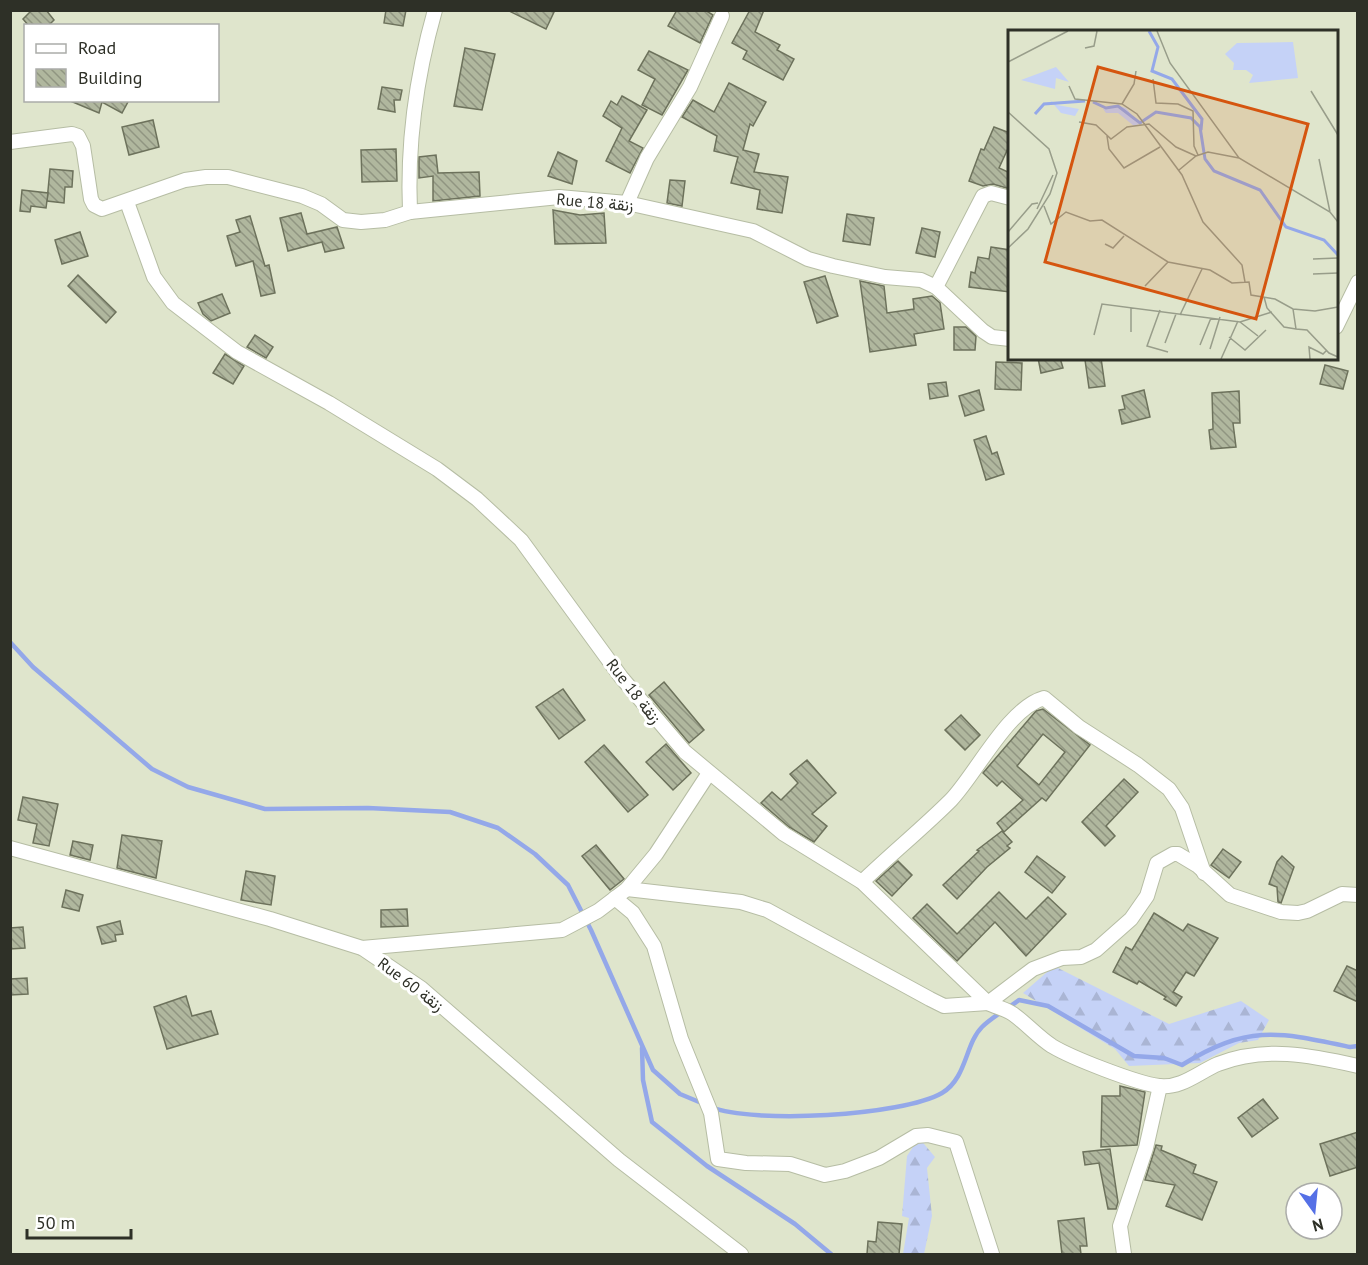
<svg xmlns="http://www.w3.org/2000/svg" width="1368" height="1265" font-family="'PT Sans',Vazirmatn,sans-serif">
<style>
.forest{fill:url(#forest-firs)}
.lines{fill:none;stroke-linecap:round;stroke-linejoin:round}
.stream{stroke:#94a8e9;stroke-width:4.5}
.building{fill:url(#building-back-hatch);stroke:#6d725c;stroke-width:1.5;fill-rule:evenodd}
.minor-casing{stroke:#b6bda4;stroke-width:16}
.minor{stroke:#fff;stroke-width:14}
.labels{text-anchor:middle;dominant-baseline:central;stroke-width:6;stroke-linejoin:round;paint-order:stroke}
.street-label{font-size:16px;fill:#2e3027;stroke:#fff}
.inset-river{fill:none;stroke:#94a8e9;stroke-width:3}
.inset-road{fill:none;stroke:#989d8a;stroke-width:1.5}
.view{fill:#d5550f;fill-opacity:0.15;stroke:#d5550f;stroke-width:3}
.inset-edge{fill:none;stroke:#2e3027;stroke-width:3}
</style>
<defs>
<pattern id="forest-firs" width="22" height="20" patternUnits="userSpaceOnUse" patternTransform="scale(1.5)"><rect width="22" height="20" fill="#c5d2f7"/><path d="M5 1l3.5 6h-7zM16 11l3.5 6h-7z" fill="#aab5d4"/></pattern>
<pattern id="building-back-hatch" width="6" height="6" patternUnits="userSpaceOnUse" patternTransform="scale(1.5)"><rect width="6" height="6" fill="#b0b79e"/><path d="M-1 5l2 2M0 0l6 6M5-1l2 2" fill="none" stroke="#909581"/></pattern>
</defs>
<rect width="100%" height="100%" fill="#dfe5cc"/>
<!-- forest -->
<g class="forest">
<polygon points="1054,966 1169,1024 1241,1001 1269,1020 1258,1040 1239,1043 1200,1063 1129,1066 1115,1049 1023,993"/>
<polygon points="919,1138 935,1157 927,1168 932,1216 924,1254 903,1254 909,1218 902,1216 907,1156"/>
</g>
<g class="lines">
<!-- stream -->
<g class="stream">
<polyline points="10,642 33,667 152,769 188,787 265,809 368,808 450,812 498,828 535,854 568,885 591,930 653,1070 680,1094 704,1104"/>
<polyline points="642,1048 643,1080 652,1122 707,1166 795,1224 831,1254"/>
<path d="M711,1107C753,1124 902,1116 942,1093C967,1078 965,1044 982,1027C992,1017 1007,1009 1019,1000L1048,1006L1134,1056L1164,1058L1182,1065C1248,1024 1279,1032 1350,1047L1358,1046"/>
</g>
</g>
<!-- building -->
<g class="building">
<polygon points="32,10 46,10 54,20 48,26 29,26 23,19"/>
<polygon points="386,10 406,10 403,26 384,23"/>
<polygon points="507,10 555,10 546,29"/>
<polygon points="677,10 705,10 713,15 700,43 668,26"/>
<polygon points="750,10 764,10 755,32 780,45 777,50 794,59 783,80 743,59 747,51 732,43"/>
<polygon points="465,48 495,54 482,110 454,106"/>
<polygon points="649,51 688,70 662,115 642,105 655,79 638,70"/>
<polygon points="729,83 766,102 753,126 750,124 743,150 759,154 754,172 788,177 782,213 757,209 760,190 731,183 738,157 714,151 717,136 682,117 693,100 714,112"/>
<polygon points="382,87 402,90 400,100 394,100 395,112 378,109"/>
<polygon points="622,96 647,110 629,141 643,148 630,173 606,161 622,128 603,116 611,101 617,105"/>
<polygon points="68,100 129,100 122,113 102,102 99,113"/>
<polygon points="153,120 159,147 129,155 122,127"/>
<polygon points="994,127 1010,133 1010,144 999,168 1010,173 1010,189 993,184 983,186 969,181 981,149 984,150"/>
<polygon points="396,149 397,181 362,182 361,150"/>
<polygon points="558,152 577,161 572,184 548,176"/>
<polygon points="436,155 438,173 479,172 480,196 433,201 433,176 419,178 419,157"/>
<polygon points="50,169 73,171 72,187 65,187 64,203 47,201"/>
<polygon points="670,180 685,181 682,206 667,203"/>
<polygon points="22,190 48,193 46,208 31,206 30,212 20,211"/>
<polygon points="553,210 580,215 604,213 606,243 555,244"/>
<polygon points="301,213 307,234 337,227 344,248 325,252 322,242 288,251 280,218"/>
<polygon points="847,214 874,218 870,245 843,241"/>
<polygon points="250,216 265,266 269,265 275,293 261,296 253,261 236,266 227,236 240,232 236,220"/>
<polygon points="922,228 940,232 935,257 916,253"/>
<polygon points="80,232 88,256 62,264 55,240"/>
<polygon points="991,247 1010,250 1010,292 969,287 971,272 975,273 978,257 989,259"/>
<polygon points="78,275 116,312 106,323 68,286"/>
<polygon points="825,276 838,316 817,323 804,282"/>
<polygon points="860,281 884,286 887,313 914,309 913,299 932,296 940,303 944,329 914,334 916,345 870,352"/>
<polygon points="222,294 230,313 211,321 203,314 198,303"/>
<polygon points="954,327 966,327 976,336 975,350 954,350"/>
<polygon points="255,335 273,347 266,358 247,347"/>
<polygon points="225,354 244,366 233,384 213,373"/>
<polygon points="1038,358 1060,358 1063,368 1041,373"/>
<polygon points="1101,358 1105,386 1089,388 1085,360"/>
<polygon points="996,362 1022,363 1021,390 995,389"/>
<polygon points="1325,365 1348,371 1343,389 1320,384"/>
<polygon points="946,382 948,396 930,399 928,384"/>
<polygon points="979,390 984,410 965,416 959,396"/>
<polygon points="1144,390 1150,417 1122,424 1119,410 1125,409 1122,396"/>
<polygon points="1239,391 1240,423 1233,423 1236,447 1211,449 1209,430 1213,429 1212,393"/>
<polygon points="986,436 992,454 997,452 1004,474 986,480 974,440"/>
<polygon points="664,682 704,730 689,743 649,695"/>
<polygon points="563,689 585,720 559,739 536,707"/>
<path d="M1043,709L1090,745L1046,801L1042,798L1004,832L997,823L1023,800L1002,781L997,786L983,773L1036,711ZM1043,734L1065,752L1039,785L1017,766Z"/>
<polygon points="961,715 980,735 965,750 945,730"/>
<polygon points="666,744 691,773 673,790 646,762"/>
<polygon points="604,745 648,795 628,812 585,762"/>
<polygon points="807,760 836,793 812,814 827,826 814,842 789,827 761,803 772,792 781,800 798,783 790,774"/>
<polygon points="1124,779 1138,792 1106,826 1115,836 1105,846 1082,822"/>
<polygon points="23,797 58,804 49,846 33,843 37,824 18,820"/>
<polygon points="1002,831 1012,842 1007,846 1010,848 987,867 957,899 943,885 979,851 977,850"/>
<polygon points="122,835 162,841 156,878 117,868"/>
<polygon points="73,841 93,845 90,860 70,855"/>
<polygon points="596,845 624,879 610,890 582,856"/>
<polygon points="1223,849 1241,862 1229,878 1211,865"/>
<polygon points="1037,856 1065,877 1052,893 1025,872"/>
<polygon points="1282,856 1294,867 1281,903 1278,902 1277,887 1269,884 1277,862"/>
<polygon points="898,861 912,875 892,896 876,881"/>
<polygon points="246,871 275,876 271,905 241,900"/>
<polygon points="66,890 83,895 79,911 62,907"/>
<polygon points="999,892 1026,919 1048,897 1066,914 1026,956 995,922 957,961 913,918 927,904 957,934"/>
<polygon points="407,909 408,926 381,927 381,910"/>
<polygon points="1154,913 1183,931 1188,924 1218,938 1194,976 1186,972 1173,992 1182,997 1176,1006 1164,999 1166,997 1139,981 1137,984 1113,972 1126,947 1132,950"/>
<polygon points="120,921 123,934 115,935 116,941 102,944 97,927"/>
<polygon points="23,927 25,948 10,949 10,928"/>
<polygon points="1347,966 1358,971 1358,1002 1334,991"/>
<polygon points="27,978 28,994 10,995 10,979"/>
<polygon points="186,996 192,1016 211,1011 218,1034 167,1049 154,1007"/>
<polygon points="1120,1086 1145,1092 1137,1145 1101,1147 1102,1096 1120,1096"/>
<polygon points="1263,1099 1278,1118 1252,1137 1238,1118"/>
<polygon points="1358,1132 1358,1167 1330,1176 1320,1144"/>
<polygon points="1156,1145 1162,1146 1161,1150 1196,1165 1193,1173 1217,1182 1202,1220 1166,1206 1175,1185 1145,1180"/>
<polygon points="1110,1149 1118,1202 1116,1209 1108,1209 1099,1163 1085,1165 1083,1152"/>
<polygon points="1084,1218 1087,1246 1080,1246 1081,1254 1062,1254 1058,1221"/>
<polygon points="878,1222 902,1224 899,1254 867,1254 868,1241 876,1242"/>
</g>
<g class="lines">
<!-- minor casing -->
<g class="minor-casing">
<g id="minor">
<polyline points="10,142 72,134 78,136 83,146 91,199 94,205 102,209 185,180 206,177 228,177 302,196 321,204 343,220 361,222 385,220 410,212 559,197 627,203 753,231 808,259 833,266 885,277 921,280 936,287 983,331 992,337 1010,339"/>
<path d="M127,202L154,277L173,303L237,352L329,403L437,469L477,499L521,540L621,677L685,752L784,834L862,882L988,1003C996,1007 1006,1009 1013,1014C1027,1024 1038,1037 1052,1046C1072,1058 1136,1083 1159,1086C1181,1089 1199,1072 1218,1064C1265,1046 1310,1055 1358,1066"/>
<polyline points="627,203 647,158 690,87 722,16"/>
<path d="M410,212C407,143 416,77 435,10"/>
<polyline points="936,287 983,196 991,193 1010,198"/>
<polyline points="1336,327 1358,282"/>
<polyline points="10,848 270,919 362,948 421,988 619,1160 741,1254"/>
<path d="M862,882C891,854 923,828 951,800C976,774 1008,708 1044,698L1079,727L1138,765L1169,789L1182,808L1204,873"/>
<polyline points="627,889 741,902 767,910 930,999 944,1006 988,1003 1033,969 1062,958 1081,957 1096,950 1131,919 1147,896 1157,863 1173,854 1178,854 1198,866 1230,895 1281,912 1298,913 1307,911 1342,894 1358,895"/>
<polyline points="615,898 633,913 654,946 681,1039 711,1113 718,1159 746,1163 790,1164 825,1175 845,1171 879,1158 916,1136 928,1135 956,1142 992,1254"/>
<polyline points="362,948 562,930 598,911 627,889 656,854 709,773"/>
<polyline points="1124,1254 1120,1226 1146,1148 1160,1086"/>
</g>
</g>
<!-- minor -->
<use href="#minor" class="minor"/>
</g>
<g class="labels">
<!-- street labels -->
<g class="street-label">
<text transform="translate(595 202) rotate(5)">Rue 18 زنقة</text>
<text transform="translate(634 691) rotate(52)">Rue 18 زنقة</text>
<text transform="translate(411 984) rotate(37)">Rue 60 زنقة</text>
</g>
</g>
<!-- overview -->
<g transform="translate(1008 30)">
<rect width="330" height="330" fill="#dfe5cc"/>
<path d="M285,12L290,48L241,53L245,45L238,40H225L226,33L217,24L229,13ZM48,37L61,52L48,48L47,59L13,50ZM42,70L49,75L71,79L67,86L53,83ZM107,75L118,78L131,94L126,96L110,83H98L95,79Z" fill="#c5d2f7"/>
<path class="inset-river" d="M141,1L150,17L144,41L164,49L194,89L193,100M85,72L98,78L110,76L132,93L148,82L183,88L192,97L197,129L206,141L252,160L278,197L316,210L330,225M27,84L36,74L77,71"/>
<path class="inset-road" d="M149,1L162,33L231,128L322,182L330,192M77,18L86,16L89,1M0,32L60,1M145,49L148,73L170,74L185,81L186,116L190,125M61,56L67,69L114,74L129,84L174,145L195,192L234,235L237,252M303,61L330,105M114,74L126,54L128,41M0,82L41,119L49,143L42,164L20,199L0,218M71,92L88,95L103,109L119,97L141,94L168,117L188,126M99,106L101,119L116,138L152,117M311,129L322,182M171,140L188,126L200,122L231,128M36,176L43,194L58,182L82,191L94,190L160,232L202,240L224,253L241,252L243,265L267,269L285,279L307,281L330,277M29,179L45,145M0,202L24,174L30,173M97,214L105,218L116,206M305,229L330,228M305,244L330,243M137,256L160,232M256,267L259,278L276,297L288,299M285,279L288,299L299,300L321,323L330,327M152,280L139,316L160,322M172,285L194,239M232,292L250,306M123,302V278M86,305L94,274L232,292L264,282M221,307L237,320L258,300M157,313L168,284M192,315L203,288M202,319L212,287M213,329L230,291M302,329L301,317L315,324L318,321"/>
<path class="view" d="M90,37L300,94L248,289L37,232Z"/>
<rect width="330" height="330" class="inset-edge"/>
</g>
<!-- border -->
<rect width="1368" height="1265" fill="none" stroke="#2e3027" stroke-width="24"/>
<!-- legend -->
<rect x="24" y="24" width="195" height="78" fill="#ffffff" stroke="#abaca9" stroke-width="1.5"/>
<rect x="36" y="44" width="30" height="9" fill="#ffffff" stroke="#abaca9" stroke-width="1.5"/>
<text x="78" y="54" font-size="18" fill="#2e3027">Road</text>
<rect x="36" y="69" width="30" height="18" fill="url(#building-back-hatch)" stroke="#abaca9" stroke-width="1.5"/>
<text x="78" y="84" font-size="18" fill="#2e3027">Building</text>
<!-- north arrow -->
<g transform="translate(1314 1211) rotate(165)"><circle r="28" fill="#ffffff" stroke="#abaca9" stroke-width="1.5"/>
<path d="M0-4.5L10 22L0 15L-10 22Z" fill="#5570e6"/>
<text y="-9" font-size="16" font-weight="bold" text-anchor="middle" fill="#2e3027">N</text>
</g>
<!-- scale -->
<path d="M27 1229v9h104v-9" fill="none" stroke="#2e3027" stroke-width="3"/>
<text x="36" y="1229" font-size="18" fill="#2e3027" stroke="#ffffff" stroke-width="4.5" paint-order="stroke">50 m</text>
</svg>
